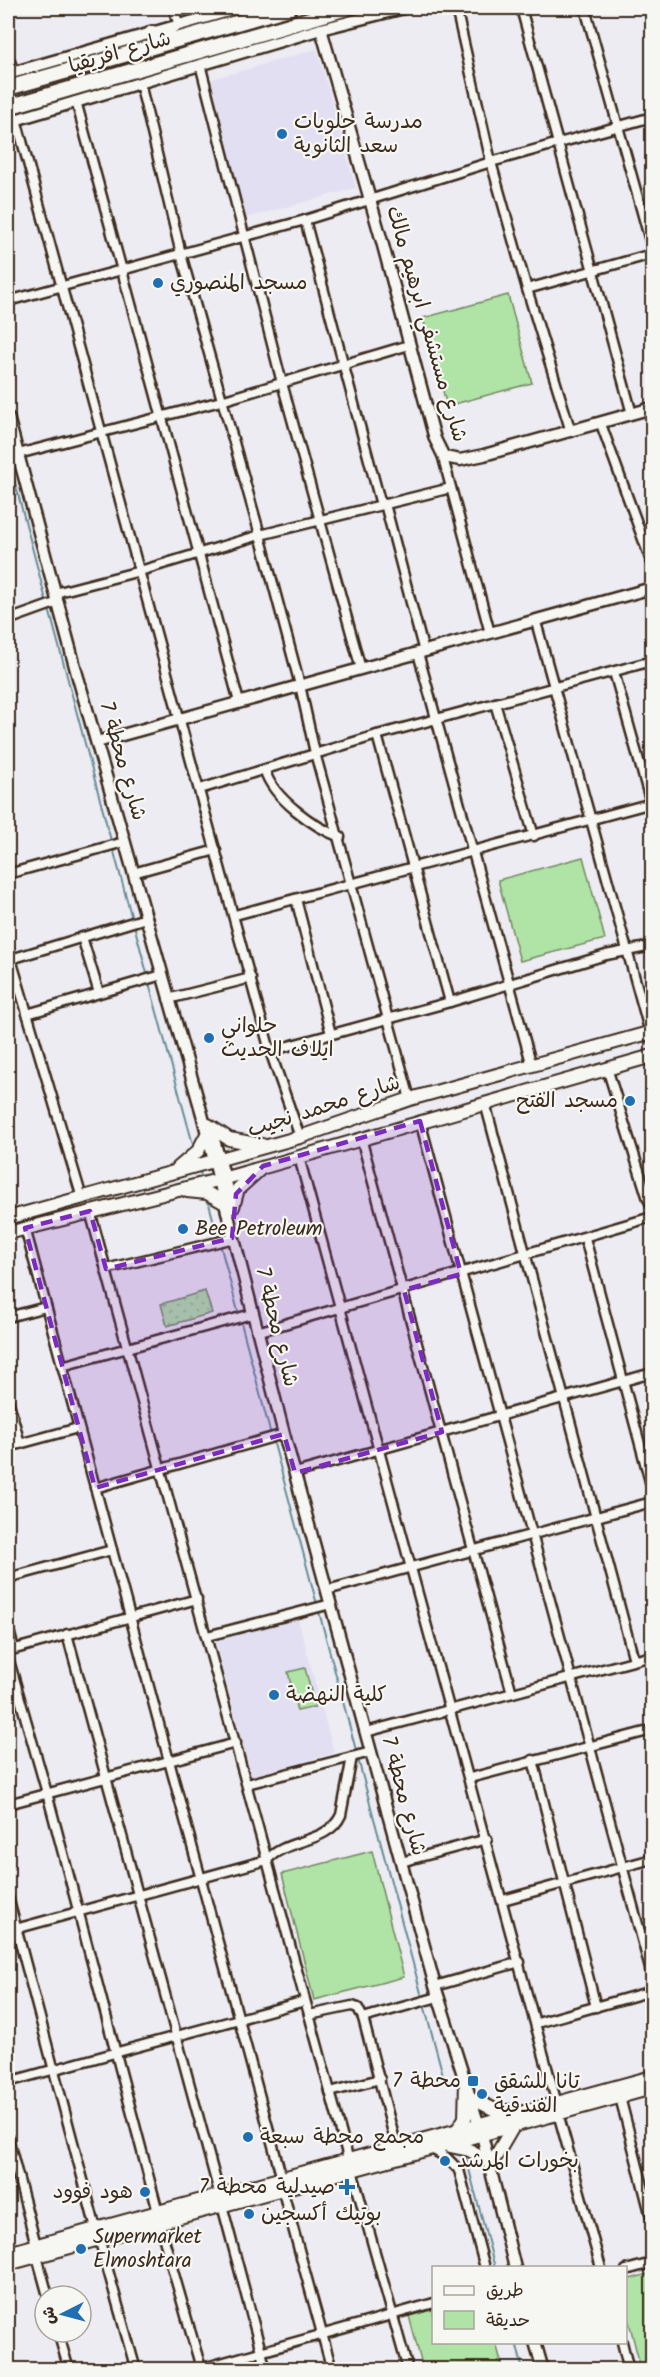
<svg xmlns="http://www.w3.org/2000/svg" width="660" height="2377" font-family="Kalam,'Playpen Sans Arabic',sans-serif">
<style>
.built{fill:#e2dff3}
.grass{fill:url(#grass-dots);stroke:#758762;stroke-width:1.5}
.green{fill:#afe4a6;stroke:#758762;stroke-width:1.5}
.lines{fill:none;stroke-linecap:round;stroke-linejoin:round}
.stream{stroke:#678d96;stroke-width:2}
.minor-casing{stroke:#3b2a1e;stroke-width:13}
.tertiary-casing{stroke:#3b2a1e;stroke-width:15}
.secondary-casing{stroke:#3b2a1e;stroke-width:16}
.trunk-casing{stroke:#3b2a1e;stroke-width:18}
.minor{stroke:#f6f6f2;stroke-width:8}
.tertiary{stroke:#f6f6f2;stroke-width:10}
.secondary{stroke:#f6f6f2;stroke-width:12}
.trunk{stroke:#f6f6f2;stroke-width:14}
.marked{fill:#7b2cbf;fill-opacity:0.2;stroke:#7b2cbf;stroke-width:4.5;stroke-dasharray:12 8;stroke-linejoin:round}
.poi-dot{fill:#1f6fb2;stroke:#f6f6f2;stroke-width:2}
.labels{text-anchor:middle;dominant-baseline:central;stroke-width:4.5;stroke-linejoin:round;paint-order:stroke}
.street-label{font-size:21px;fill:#3b2a1e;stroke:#f6f6f2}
.poi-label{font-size:21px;fill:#3b2a1e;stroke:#f6f6f2;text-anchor:start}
</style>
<defs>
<pattern id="grass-dots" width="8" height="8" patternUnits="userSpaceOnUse" patternTransform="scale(1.5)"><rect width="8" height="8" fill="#afe4a6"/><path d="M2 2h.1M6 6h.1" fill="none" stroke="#97c48e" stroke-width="1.8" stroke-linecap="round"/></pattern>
</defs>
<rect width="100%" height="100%" fill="#edecf2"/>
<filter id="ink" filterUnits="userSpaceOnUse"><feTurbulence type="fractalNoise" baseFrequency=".0167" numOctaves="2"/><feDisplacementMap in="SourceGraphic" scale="12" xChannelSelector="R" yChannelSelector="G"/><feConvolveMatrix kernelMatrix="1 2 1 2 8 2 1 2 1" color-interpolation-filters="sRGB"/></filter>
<g filter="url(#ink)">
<!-- built -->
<g class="built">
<polygon points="317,49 356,188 246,218 209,80"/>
<polygon points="297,1615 334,1753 251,1776 214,1637"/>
</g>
<!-- grass -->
<polygon class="grass" points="205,1291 212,1313 167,1326 161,1304"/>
<!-- green -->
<g class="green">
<polygon points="508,295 532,383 447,406 423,318"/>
<polygon points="583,857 605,939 520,961 498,880"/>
<polygon points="305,1668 315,1707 297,1711 288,1672"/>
<polygon points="372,1851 404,1977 314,2000 282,1874"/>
<polygon points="652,2273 652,2369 641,2369 626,2310 626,2280"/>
<polygon points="433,2309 434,2342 496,2343 503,2369 423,2369 409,2316"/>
</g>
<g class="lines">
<!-- stream -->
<g class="stream">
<polyline points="8,456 47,604"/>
<polyline points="49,609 132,919"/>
<polyline points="134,925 148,977"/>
<polyline points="149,983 194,1148"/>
<polyline points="199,1168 202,1180"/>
<polyline points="208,1200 218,1238"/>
<polyline points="220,1244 271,1435"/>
<polyline points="273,1440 357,1754"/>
<polyline points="358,1759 443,2075"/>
<polyline points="465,2154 495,2268"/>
<polyline points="516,2342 523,2370"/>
</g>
<!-- minor casing -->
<g class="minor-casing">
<g id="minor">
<polyline points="173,8 179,25"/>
<polyline points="456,8 491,162 527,289 571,432"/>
<polyline points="521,8 632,414"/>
<polyline points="585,8 652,248"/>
<polyline points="651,8 652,11"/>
<polyline points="8,56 14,72"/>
<polyline points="200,64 282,383 361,669"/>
<polyline points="140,83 181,254 260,535 300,685 315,753 410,1099"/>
<polyline points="76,101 239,702"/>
<polyline points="16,119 270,1051 300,1137"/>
<polyline points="305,220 381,505"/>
<polyline points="527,289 652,254"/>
<polyline points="8,301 305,220 491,162 652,117"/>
<polyline points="601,424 652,564"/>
<polyline points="18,454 221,401 409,345"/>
<polyline points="442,454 490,633"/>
<polyline points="385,504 424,652"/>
<polyline points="55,593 140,571 260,535 451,488"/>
<polyline points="8,620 58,602"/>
<polyline points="536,622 652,1040"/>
<polyline points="418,653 532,1066"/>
<polyline points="614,672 652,807"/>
<polyline points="495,703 534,836"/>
<polyline points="377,735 450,1002"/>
<path d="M265,771C273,798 314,827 340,837"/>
<polyline points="200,789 377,735 652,661"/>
<polyline points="133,873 216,850"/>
<polyline points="8,874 124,842"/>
<polyline points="296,899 331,1034"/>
<polyline points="235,915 652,803"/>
<polyline points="82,937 99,993"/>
<polyline points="8,946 11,959 146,918"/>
<polyline points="11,959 82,1198"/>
<polyline points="168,999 251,978"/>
<polyline points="27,1014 162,975"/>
<polyline points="270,1051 450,1002 606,955 652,946"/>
<polyline points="607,1068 648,1199 652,1206"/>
<polyline points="485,1103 634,1660"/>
<polyline points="420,1121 652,1976"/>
<polyline points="361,1138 512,1693"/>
<polyline points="299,1157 557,2104"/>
<polyline points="90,1211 349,2161"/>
<polyline points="25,1228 282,2179"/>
<polyline points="585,1238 652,1489"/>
<polyline points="106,1269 234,1238"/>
<polyline points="8,1317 46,1307"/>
<polyline points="257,1332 652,1217"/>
<polyline points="62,1366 252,1314"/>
<polyline points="8,1399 20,1444"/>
<polyline points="8,1447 78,1428"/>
<polyline points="295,1473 652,1373"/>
<polyline points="95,1488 284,1434"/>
<polyline points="8,1578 112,1550"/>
<polyline points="327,1590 652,1502"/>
<polyline points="8,1627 14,1649"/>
<polyline points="67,1634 220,2196"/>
<polyline points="207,1636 331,1604"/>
<polyline points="8,1651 197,1599"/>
<polyline points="8,1657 47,1793 158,2212"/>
<polyline points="366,1732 652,1656"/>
<polyline points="533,1760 596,2007"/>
<polyline points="470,1778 652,1730"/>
<polyline points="247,1784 371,1752"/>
<polyline points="8,1804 236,1743"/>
<polyline points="401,1862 487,1839"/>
<polyline points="8,1897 96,2229"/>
<polyline points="503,1900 652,1859"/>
<path d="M8,1931L267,1860C286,1838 328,1844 341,1815L352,1757"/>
<polyline points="435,1986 520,1962"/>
<polyline points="309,2015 352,2006 358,2008 363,2018 438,1997"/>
<polyline points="363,2018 397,2148"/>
<polyline points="537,2023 652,1991"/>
<polyline points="8,2082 305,2001"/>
<polyline points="330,2092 380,2079"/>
<polyline points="620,2097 652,2221"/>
<polyline points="558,2113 601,2268"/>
<polyline points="8,2138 36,2245"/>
<polyline points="430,2148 446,2157 459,2170 485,2268"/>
<polyline points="352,2170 408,2370"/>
<polyline points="282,2188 332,2370"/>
<polyline points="222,2205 266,2370"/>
<polyline points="159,2222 201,2368"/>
<polyline points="99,2238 136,2370"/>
<polyline points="37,2256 48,2296"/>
<polyline points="626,2270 652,2263"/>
<polyline points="58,2332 69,2370"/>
<polyline points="622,2342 629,2370"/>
<polyline points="196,2370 434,2303"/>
</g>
</g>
<!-- tertiary casing -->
<g class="tertiary-casing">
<g id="tertiary">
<polyline points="321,29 381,238 435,439 444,457 460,460 484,455 652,408"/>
<polyline points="8,74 239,8"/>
<polyline points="8,122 321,29 404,8"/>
<polyline points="8,417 77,674 202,1114 284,1434 435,1986 482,2135 515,2268"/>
<polyline points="97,742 652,588"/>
<polyline points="213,1136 233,1207"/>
<polyline points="535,2342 543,2370"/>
</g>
</g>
<!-- secondary casing -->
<g class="secondary-casing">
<g id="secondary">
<polyline points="208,1125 229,1139 262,1145"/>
<polyline points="178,1168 198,1151 206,1136"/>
<polyline points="187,1191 207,1193 225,1203"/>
<polyline points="233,1207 238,1189 259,1170"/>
<polyline points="8,1218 300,1137 410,1099 652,1032"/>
<polyline points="8,1233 226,1178 652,1056"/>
<polyline points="471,2098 497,2111 512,2111"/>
<polyline points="456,2132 465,2118 466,2083"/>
<polyline points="450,2146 469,2150 488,2160"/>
<polyline points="490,2166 514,2125"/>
<polyline points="8,2253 652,2077"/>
<polyline points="8,2264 652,2088"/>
</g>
</g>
<!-- trunk casing -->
<g class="trunk-casing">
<g id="trunk">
<polyline points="152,33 177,39"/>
<polyline points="8,88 289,8"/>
<polyline points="8,107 347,8"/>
</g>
</g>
<!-- minor -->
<use href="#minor" class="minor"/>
<!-- tertiary -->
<use href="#tertiary" class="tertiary"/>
<!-- secondary -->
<use href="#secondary" class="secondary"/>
<!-- trunk -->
<use href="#trunk" class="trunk"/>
</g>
</g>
<!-- marked area -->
<path class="marked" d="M420,1121L461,1274L404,1290L442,1432L295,1473L284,1434L95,1488L25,1228L90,1211L106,1269L232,1238L236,1194L263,1166Z"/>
<!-- markers -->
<g class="poi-dot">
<circle cx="282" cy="134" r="6"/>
<circle cx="158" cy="283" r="6"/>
<circle cx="209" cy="1038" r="6"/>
<circle cx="630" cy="1101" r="6"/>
<circle cx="183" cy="1229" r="6"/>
<circle cx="274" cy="1695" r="6"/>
<rect x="467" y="2075" width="12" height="12" rx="3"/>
<circle cx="482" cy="2094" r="6"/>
<circle cx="248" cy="2137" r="6"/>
<circle cx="445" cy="2161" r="6"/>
<path d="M344 2178h6v6h6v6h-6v6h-6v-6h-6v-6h6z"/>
<circle cx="145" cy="2192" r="6"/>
<circle cx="249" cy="2214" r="6"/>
<circle cx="81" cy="2249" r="6"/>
</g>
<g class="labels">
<!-- street labels -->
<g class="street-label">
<text transform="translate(120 53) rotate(-16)">شارع افريقيا</text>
<text transform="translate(426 324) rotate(74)">شارع مستشفي ابرهيم مالك</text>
<text transform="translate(122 761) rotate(74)">شارع محطة 7</text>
<text transform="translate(324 1107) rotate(-18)">شارع محمد نجيب</text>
<text transform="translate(276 1327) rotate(76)">شارع محطة 7</text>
<text transform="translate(403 1796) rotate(75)">شارع محطة 7</text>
</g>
<!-- poi labels -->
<g class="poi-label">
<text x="294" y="122">مدرسة حلويات<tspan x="294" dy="24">سعد الثانوية</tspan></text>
<text x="170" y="283">مسجد المنصوري</text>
<text x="221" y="1026">حلواني<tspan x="221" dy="24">ايلاف الحديث</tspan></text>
<text x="618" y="1101" text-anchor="end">مسجد الفتح</text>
<text x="195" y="1229">Bee Petroleum</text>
<text x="286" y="1695">كلية النهضة</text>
<text x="461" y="2081" text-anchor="end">محطة 7</text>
<text x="494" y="2082">تانا للشقق<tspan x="494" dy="24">الفندقية</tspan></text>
<text x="260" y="2137">مجمع محطة سبعة</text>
<text x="457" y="2161">بخورات المرشد</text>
<text x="335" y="2187" text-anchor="end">صيدلية محطة 7</text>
<text x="133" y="2192" text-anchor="end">هود فوود</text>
<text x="261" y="2214">بوتيك أكسجين</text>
<text x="93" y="2237">Supermarket<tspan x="93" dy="24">Elmoshtara</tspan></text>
</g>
</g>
<!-- margin -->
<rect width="660" height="2377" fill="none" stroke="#f6f6f2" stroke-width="30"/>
<rect x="15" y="15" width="630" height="2347" fill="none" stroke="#3b2a1e" stroke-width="2" filter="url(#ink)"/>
<!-- legend -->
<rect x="432" y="2266" width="195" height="78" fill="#f6f6f2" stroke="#aba49d" stroke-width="1.5"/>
<rect x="444" y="2286" width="30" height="9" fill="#f6f6f2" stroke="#aba49d" stroke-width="1.5"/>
<text x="486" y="2296" font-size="18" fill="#3b2a1e">طريق</text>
<rect x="444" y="2311" width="30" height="18" fill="#afe4a6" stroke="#aba49d" stroke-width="1.5"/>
<text x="486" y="2326" font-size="18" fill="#3b2a1e">حديقة</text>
<!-- north arrow -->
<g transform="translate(63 2314) rotate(264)"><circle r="28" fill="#f6f6f2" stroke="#aba49d" stroke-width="1.5"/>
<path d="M0-4.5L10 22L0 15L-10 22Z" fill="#1f6fb2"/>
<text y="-9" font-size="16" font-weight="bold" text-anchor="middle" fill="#3b2a1e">ش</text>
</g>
</svg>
